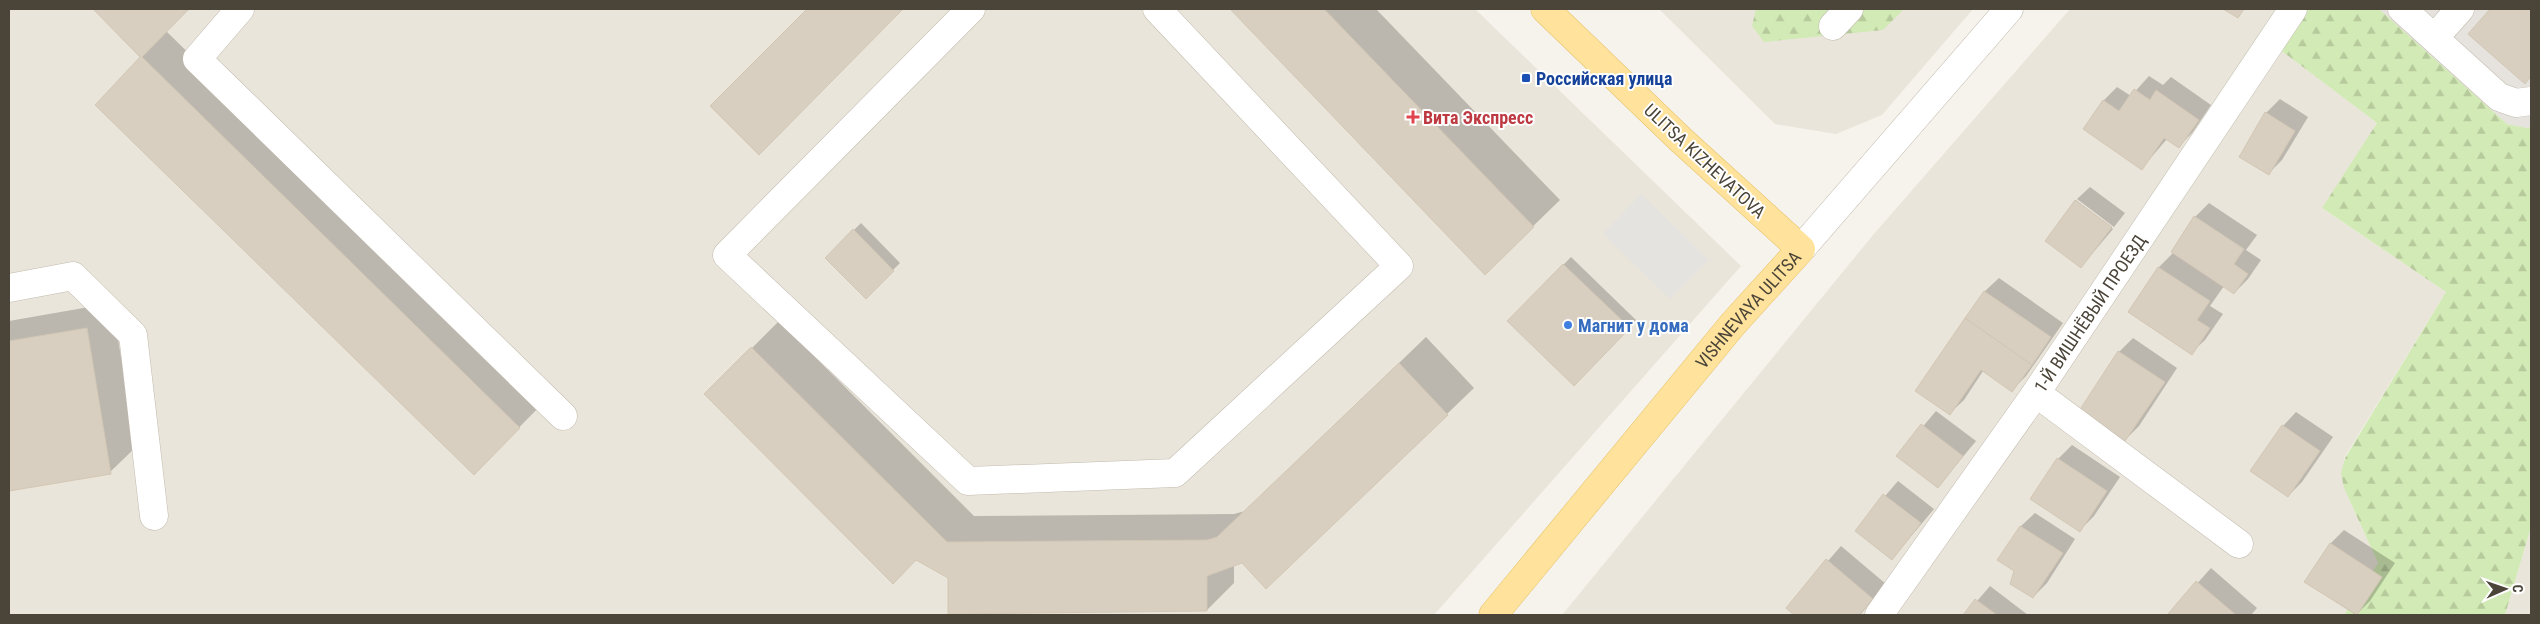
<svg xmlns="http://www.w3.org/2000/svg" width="2540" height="624" font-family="'Roboto Condensed',sans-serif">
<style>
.residential{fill:#eae5da}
.industrial{fill:#e6e2dd}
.forest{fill:url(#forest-firs)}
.parking{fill:#e5e3e0}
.shadow{fill:#0003}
.building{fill:#d8cfc1;stroke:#d3c7b4}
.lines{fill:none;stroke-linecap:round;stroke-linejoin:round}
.minor-casing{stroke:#c2bbae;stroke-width:29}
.major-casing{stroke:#e6c16a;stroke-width:29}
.minor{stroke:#fff;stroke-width:28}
.major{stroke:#ffe39c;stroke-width:28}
.transit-dot{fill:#1a4fb4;stroke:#fff;stroke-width:2}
.health-dot{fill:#e0444e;stroke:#fff;stroke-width:2}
.shop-dot{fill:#3f7fe0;stroke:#fff;stroke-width:2}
.labels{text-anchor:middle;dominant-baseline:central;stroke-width:4;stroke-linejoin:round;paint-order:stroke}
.transit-label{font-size:18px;font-weight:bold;fill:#164399;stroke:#fff;text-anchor:start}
.health-label{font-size:18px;font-weight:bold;fill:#be3a42;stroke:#fff;text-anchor:start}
.street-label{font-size:18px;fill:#4b4439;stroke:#fff}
.shop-label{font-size:18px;font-weight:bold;fill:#366cbe;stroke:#fff;text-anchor:start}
</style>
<defs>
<pattern id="forest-firs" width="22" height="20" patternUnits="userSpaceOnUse" patternTransform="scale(1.25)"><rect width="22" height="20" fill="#d2eab5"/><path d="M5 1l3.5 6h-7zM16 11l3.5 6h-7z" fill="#b6ca9c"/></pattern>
</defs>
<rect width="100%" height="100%" fill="#f6f3ec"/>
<!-- residential -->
<g class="residential">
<polygon points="9,9 1475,9 1741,266 1434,615 9,615"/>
<polygon points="1659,9 1973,9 1882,115 1836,134 1775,124"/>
<polygon points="2070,9 2282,9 1869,615 1562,615 1873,235"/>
<polygon points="2279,49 2377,123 2323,209 2446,292 2344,458 2344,488 2378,563 2344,615 1895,615"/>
<polygon points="2531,527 2531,615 2505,615"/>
</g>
<!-- industrial -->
<polygon class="industrial" points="2379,9 2531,9 2531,127 2527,128 2507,124"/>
<!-- forest -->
<g class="forest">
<polygon points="1756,9 1904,9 1883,30 1764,42 1752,26"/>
<polygon points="2307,9 2379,9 2507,124 2527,128 2531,127 2531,527 2505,615 2344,615 2378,563 2344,488 2341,473 2345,458 2446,292 2322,208 2377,123 2279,49"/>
</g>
<!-- parking -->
<polygon class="parking" points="1641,194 1709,260 1670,299 1603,234"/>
<!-- shadow -->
<g class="shadow">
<polygon points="95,9 188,9 166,31 545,401 499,448 142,57"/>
<polygon points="809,9 902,9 785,126 712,106"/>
<polygon points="1231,9 1376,9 1560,200 1485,273"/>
<polygon points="2492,9 2531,9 2531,75 2525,82 2470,34"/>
<polygon points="2149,76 2163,85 2171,77 2211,105 2192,133 2178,147 2167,139 2142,168 2104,100 2117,87 2131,96"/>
<polygon points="2280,99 2308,117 2282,160 2268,174 2266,113"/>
<polygon points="2090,187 2125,213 2114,227 2077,199"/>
<polygon points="2076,200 2113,229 2081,267 2046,241"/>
<polygon points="2209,203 2257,235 2246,250 2261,260 2248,279 2234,293 2224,286 2210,306 2223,314 2205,340 2191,353 2130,312 2159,267 2174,252 2195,217"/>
<polygon points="861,223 900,263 866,297 826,258"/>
<polygon points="1571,257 1636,320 1574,384 1509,321"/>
<polygon points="1999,278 2063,323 2026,376 2012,390 1983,371 1964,400 1950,413 1917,391 1985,291"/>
<polygon points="112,303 136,447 110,472 9,490 9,321"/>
<polygon points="779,321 974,516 1234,514 1245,511 1426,337 1474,388 1266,588 1242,562 1234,565 1234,583 1207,610 949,578 706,394"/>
<polygon points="2133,338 2177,368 2139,426 2125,440 2119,352"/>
<polygon points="1936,411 1976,441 1938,487 1898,456"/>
<polygon points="2296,412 2333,437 2302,482 2288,496 2283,426"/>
<polygon points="2072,445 2120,477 2094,516 2080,530 2032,498 2058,459"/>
<polygon points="1898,481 1934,509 1892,559 1856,530"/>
<polygon points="2035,513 2075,539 2047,583 2033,597 2016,571 1999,560 2021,526"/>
<polygon points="2344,530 2395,563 2370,601 2356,615 2305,582 2331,543"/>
<polygon points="1841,546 1886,584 1860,615 1796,615 1787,608"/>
<polygon points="2211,568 2257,608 2251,615 2169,615"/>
<polygon points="1990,586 2028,615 1965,615"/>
</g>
<!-- building -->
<g class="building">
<polygon points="93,9 189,9 142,57 520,428 474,475 95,105 140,57"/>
<polygon points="807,9 903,9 759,155 710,106"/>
<polygon points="1230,9 1324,9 1534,227 1485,275"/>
<polygon points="2223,9 2244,9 2238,18"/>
<polygon points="2490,9 2531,9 2531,76 2525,84 2468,34"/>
<polygon points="2134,89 2150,100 2156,90 2199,120 2179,148 2164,138 2142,170 2083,129 2103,100 2119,111"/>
<polygon points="2265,112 2295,131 2269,175 2239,157"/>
<polygon points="2075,200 2112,227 2081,268 2045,241"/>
<polygon points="2194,216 2244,249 2234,264 2248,274 2234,294 2171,252"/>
<polygon points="853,229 894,271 866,299 825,258"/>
<polygon points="1563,264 1630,328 1574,386 1507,321"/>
<polygon points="2158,267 2210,301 2197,320 2210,328 2192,355 2128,312"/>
<polygon points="1984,291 2051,337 2032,365 1965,318"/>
<polygon points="1965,318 2032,365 2012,392 1981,370 1950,415 1915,391"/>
<polygon points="87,328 111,474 9,491 9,341"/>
<polygon points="751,347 947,542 1207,540 1217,537 1399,363 1448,415 1266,589 1242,563 1207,576 1207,611 948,614 948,578 916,560 893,584 704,394"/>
<polygon points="2118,351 2165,382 2125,441 2079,411"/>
<polygon points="1921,424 1963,456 1938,488 1896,456"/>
<polygon points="2282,425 2320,451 2288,497 2250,471"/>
<polygon points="2057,458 2107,491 2080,532 2030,499"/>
<polygon points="1883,494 1921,523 1892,560 1855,531"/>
<polygon points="2020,526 2063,553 2033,598 2010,584 2014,571 1997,560"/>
<polygon points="2330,543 2382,577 2357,615 2304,582"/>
<polygon points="1826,559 1873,599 1859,615 1794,615 1786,608"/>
<polygon points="2196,581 2236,615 2167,615"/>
<polygon points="1975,599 1997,615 1963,615"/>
</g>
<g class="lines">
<!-- minor casing -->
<g class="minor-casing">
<g id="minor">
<polyline points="240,9 197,59 563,416"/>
<polyline points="971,9 727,255 968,481 1175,473 1399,266 1157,9"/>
<polyline points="2402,9 2499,97 2516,103 2531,101"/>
<polyline points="1833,26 1849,9"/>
<polyline points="2435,37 2460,9"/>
<polyline points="1801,249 2009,9"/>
<polyline points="9,288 73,276 133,335 154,516"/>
<polyline points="2036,393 2239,544"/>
<path id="s1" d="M1879,615L2036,393L2293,9"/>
</g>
</g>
<!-- major casing -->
<g class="major-casing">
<g id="major">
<path id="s2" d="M1493,615L1733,324L1801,249L1680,139L1545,9"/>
</g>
</g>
<!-- minor -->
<use href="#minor" class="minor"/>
<!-- major -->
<use href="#major" class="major"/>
</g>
<!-- markers -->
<rect class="transit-dot" x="1521" y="73" width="10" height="10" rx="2.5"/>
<path class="health-dot" d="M1410.5 109.5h5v5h5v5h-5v5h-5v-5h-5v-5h5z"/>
<circle class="shop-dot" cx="1568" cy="325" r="5"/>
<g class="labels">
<!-- transit labels -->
<g class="transit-label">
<text x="1536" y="78">Российская улица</text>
</g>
<!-- health labels -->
<g class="health-label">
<text x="1423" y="117">Вита Экспресс</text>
</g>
<!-- street labels -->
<g class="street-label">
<text transform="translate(1705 161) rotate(43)">ULITSA KIZHEVATOVA</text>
<text stroke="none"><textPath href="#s2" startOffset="398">VISHNEVAYA ULITSA</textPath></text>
<text stroke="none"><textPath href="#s1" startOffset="368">1-Й ВИШНЁВЫЙ ПРОЕЗД</textPath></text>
</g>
<!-- shop labels -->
<g class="shop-label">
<text x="1578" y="325">Магнит у дома</text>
</g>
</g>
<!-- border -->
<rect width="2540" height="624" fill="none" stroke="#4b4439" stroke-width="20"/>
<!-- north arrow -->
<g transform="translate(2505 589) rotate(88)" stroke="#ffffff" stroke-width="4" paint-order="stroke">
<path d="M0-4L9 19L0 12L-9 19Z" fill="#4b4439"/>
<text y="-8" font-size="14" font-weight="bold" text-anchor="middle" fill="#4b4439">С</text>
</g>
</svg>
